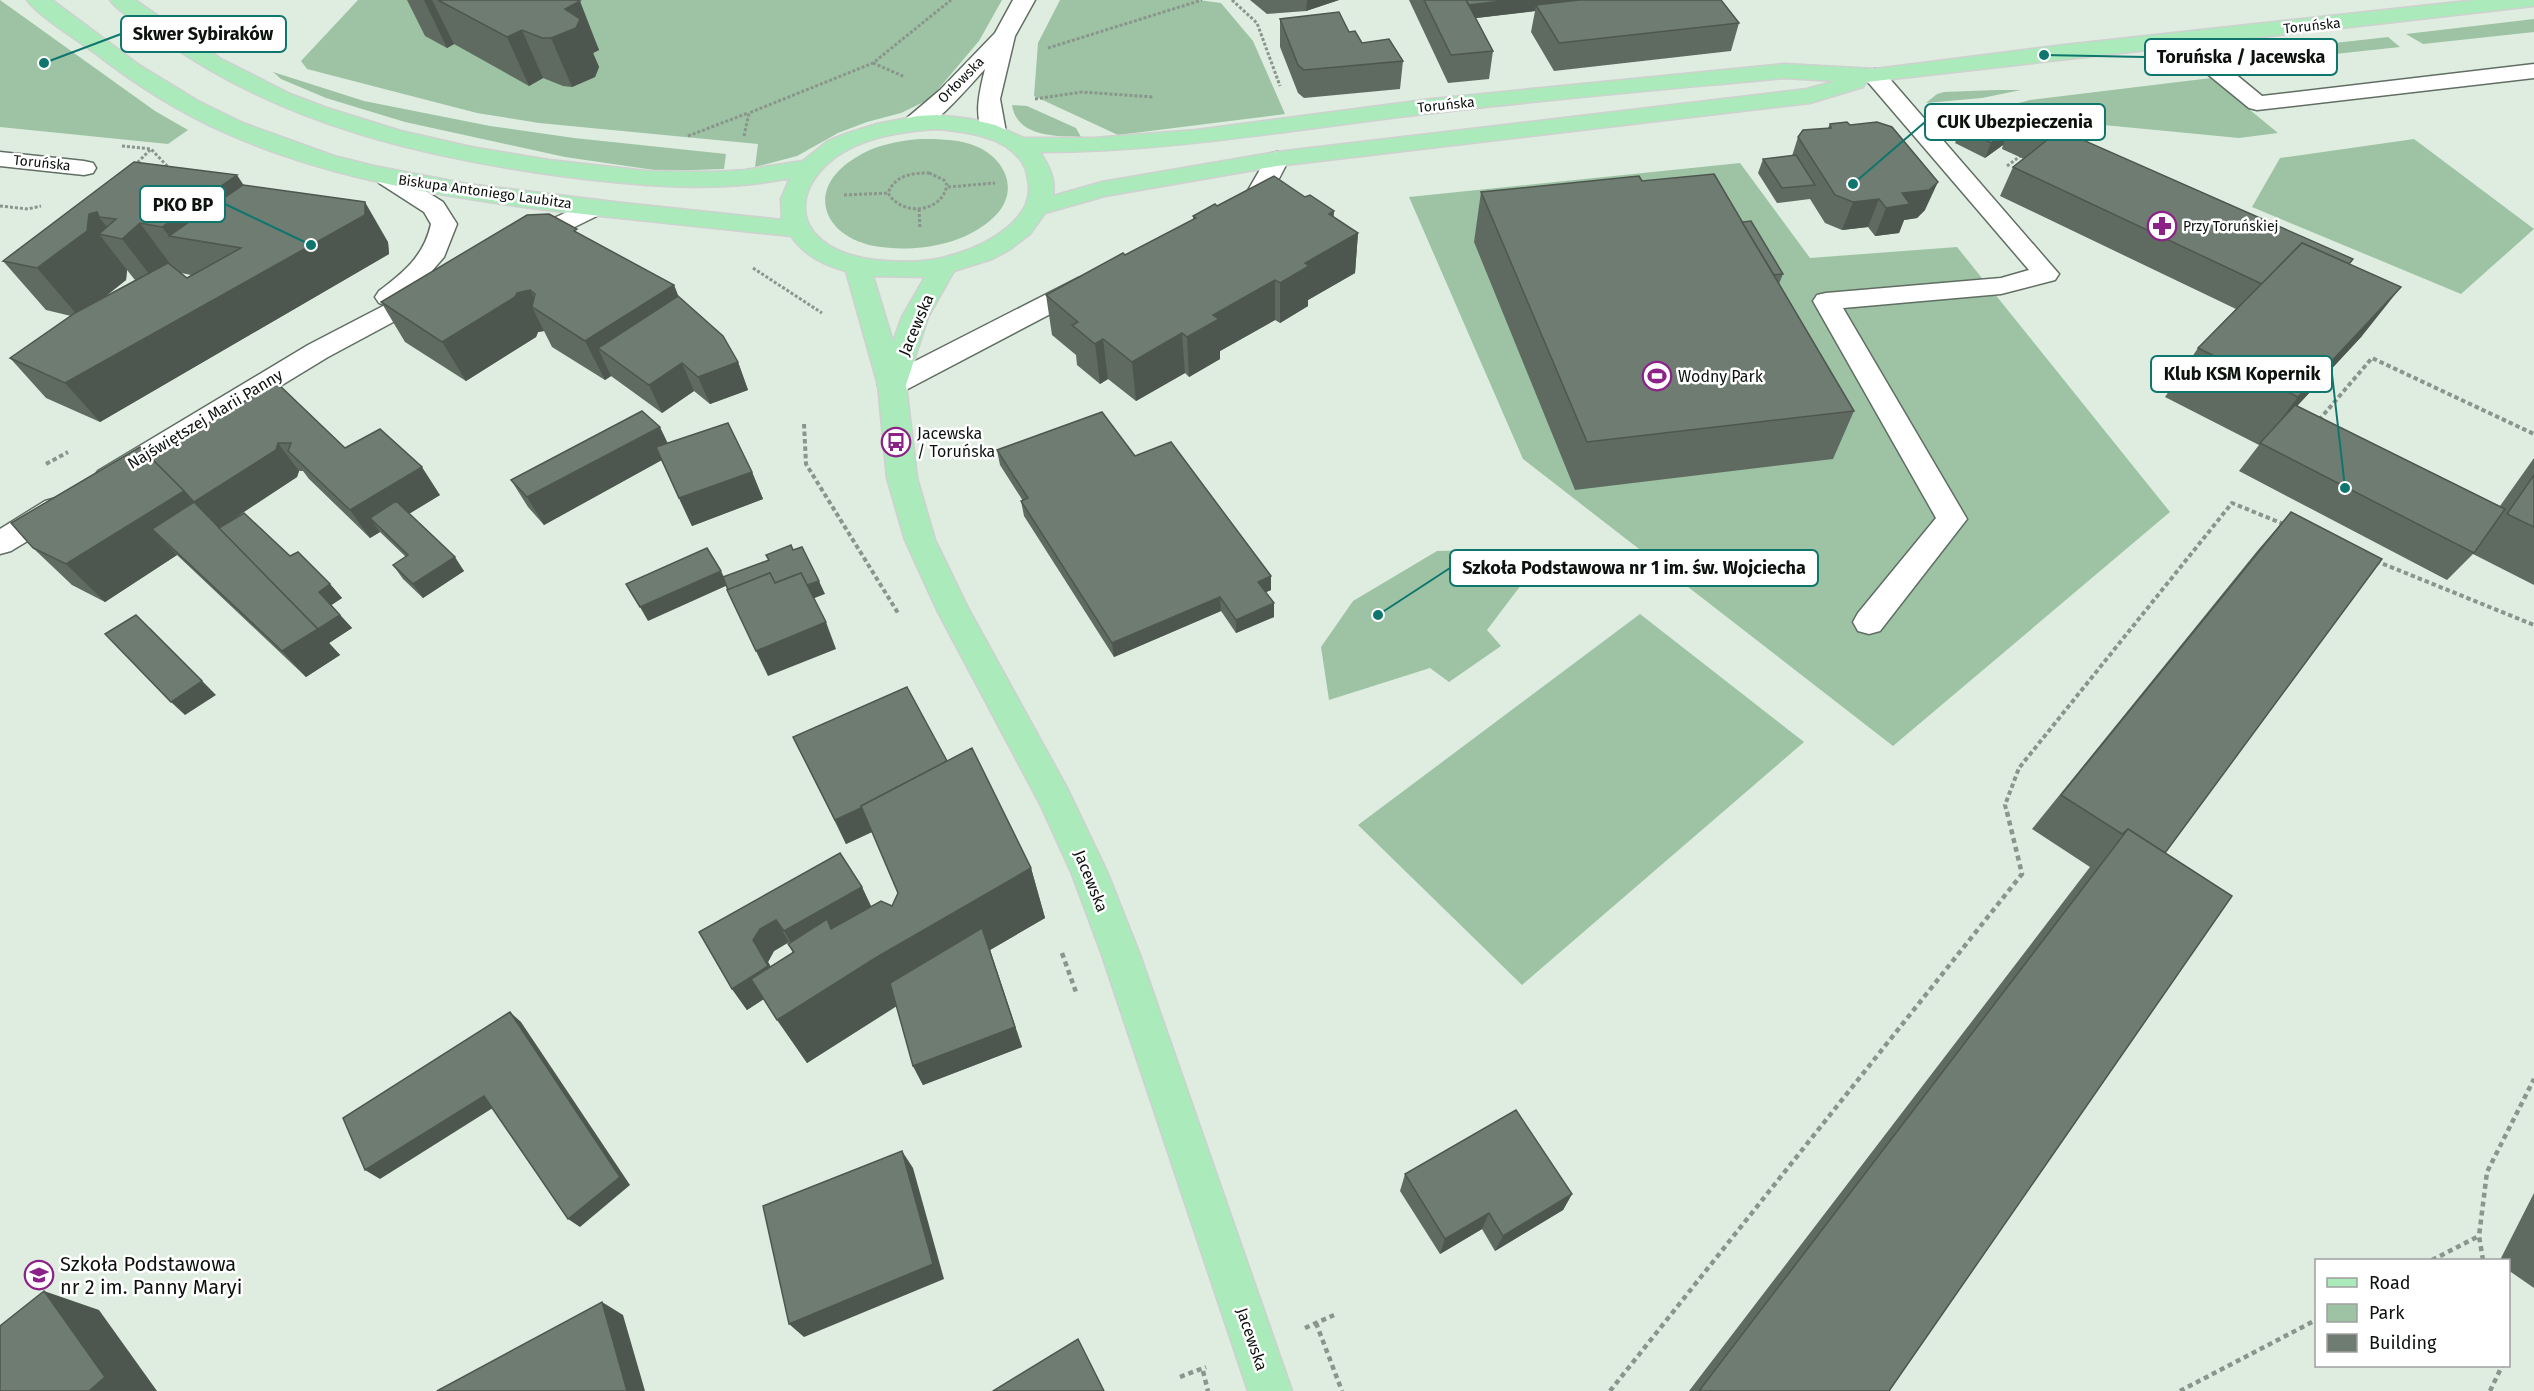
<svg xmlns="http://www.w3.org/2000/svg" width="2534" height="1391" font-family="'Fira Sans',sans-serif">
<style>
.green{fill:#9dc3a4}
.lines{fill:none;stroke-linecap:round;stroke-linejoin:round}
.minor-casing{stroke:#616e63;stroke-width:3}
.major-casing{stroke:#cfd0cf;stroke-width:3}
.path-far2{stroke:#8a958c;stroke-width:3;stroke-dasharray:3 2;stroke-linecap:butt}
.path-far1{stroke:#8a958c;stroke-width:4;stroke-dasharray:4.5 3;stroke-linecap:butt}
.path{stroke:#8a958c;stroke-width:4.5;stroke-dasharray:5 4;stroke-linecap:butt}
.minor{fill:#fff;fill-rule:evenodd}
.major{fill:#aaeabb;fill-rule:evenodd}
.wall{fill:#5f6b61;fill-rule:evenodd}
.shaded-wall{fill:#4e574f}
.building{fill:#6f7c71;stroke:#4e574f;stroke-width:1.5}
.labels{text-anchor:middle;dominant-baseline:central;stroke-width:5;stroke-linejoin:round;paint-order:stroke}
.far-street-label{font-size:14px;fill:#0d120e;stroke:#fff}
.far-poi-label{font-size:14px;fill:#0d120e;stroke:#fff;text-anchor:start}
.street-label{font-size:16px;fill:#0d120e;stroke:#fff}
.poi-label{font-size:16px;fill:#0d120e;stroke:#fff;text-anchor:start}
.near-poi-label{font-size:20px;fill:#0d120e;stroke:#fff;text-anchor:start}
.leader{fill:none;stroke:#0f766e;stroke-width:2}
.callout-dot{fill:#0f766e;stroke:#fff;stroke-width:2}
.callout{fill:#fff;stroke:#0f766e;stroke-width:2}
.callout-label{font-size:18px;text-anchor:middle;font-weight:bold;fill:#0d120e}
</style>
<rect width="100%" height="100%" fill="#deede0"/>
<!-- green -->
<g class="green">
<polygon points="0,0 155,111 188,130 168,144 0,127"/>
<polygon points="358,0 1002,0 979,41 930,99 901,113 867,122 838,133 797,156 755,167 758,144 539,123 477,113 307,69 301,61"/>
<polygon points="1060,0 1198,0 1221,3 1253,41 1285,114 1118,135 1034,96 1038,43"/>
<polygon points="2534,19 2534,32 2423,44 2406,34"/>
<polygon points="2388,37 2400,47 2242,64 2241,56 2246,53"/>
<polygon points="273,72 364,101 490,126 574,138 726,154 724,169 661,171 565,157 405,122 326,98 281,79"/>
<polygon points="2211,78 2278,133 2239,138 2041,119 2017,120 2002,116 2000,108 2030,100"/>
<polygon points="1996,90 2021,90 1982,98 1926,103 1937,94 1944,92"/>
<path d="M1012,105L1027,106L1076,128L1081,137C1054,136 1017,137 1012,105Z"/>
<path d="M920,139C937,139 953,139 970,144C1003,154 1022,189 995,216C965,246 913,253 874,246C821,235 806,188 855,158C875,145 897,141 920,139Z"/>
<polygon points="2414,139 2534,229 2461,294 2252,207 2280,158"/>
<polygon points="1740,163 1810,258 1957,247 2170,512 1893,746 1523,459 1409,197"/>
<polygon points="1490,550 1533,557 1534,568 1487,630 1501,646 1449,682 1430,668 1329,700 1321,647 1353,601 1437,551"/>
<polygon points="1640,614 1804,742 1522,985 1358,825"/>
</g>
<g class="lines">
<!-- minor casing -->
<g class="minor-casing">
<g id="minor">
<path d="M1013,0H1035L1015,36L1000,99L1006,132L1002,137L994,139L986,137C972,118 980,90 985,69C971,84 939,122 921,129C916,130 912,129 907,128L903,123L907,118L940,90L995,33Z"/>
<polygon points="2180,33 2188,35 2262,96 2534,64 2534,78 2257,110 2249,108 2172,45 2169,40 2172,35"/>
<polygon points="1875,69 1883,71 2059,274 2055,280 2001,294 1843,308 1967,519 1880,631 1869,634 1858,631 1853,622 1858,613 1936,518 1813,301 1817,295 1826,293 2001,278 2029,270 1867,81 1864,76 1867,71"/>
<polygon points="0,152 84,161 93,163 96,168 93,173 84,175 0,166"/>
<path d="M1277,152L1285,154L1289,159C1276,184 1262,222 1226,213L1223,208L1226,203L1247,192L1269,154Z"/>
<path d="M388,171L397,173L443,202L457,224L444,257L418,287L427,285L436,287L440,293L436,299L328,357L118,485L108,489L98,485L93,478L98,471L308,345L385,305L379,303L375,297L379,291C404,272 424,256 431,224L424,212L379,183L376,178L379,173Z"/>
<polygon points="594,200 603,203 606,208 603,213 534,247 525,249 516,247 512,241 516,235"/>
<polygon points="1087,276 1096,278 1100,284 1096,290 902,392 892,394 882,392 878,385 882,378 1078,278"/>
<polygon points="56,498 67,501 71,509 67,517 11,551 0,554 0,529 45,501"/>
</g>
</g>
<!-- major casing -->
<g class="major-casing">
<path id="major" d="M27,0H52L139,65L198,101L243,123L334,156L374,166L467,184L623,203L782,220L781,199L790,178C717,193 642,186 569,177C426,158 283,125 165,41C150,30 120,14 110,0H135L221,59L290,94L327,108L401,131L471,147L549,160L647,171L713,172L745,170L803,161L828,141L848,133L877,124L918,116L937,115L970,119L995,125L1024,138H1094L1196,130L1432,99L1784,64L1875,69L2064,45L2476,0H2534V6L1866,82L1863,87L1810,103L1277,166L1105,196L1045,213L1030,234L1009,250L992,259L954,271L928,317L906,385L917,478L935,540L968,608L1067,788L1108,874L1140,955L1292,1391H1248L1102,955L1072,874L1040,804L937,610L905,540L887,478L878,385L846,271C823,265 804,255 791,236C712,228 634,220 556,211C444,197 330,179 226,133C179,112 136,85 95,53C79,41 37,15 27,0ZM1784,78L1836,81L1807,89L1277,152L1102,182L1053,196C1056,179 1049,166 1040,152C1172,152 1301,128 1432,113C1549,99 1667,89 1784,78ZM937,129C965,132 1001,135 1020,159C1025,165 1027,172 1028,180C1037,219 986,245 956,254C930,263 901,263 875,260C851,257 821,248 809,225C803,213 804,198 810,186C834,141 891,132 937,129ZM873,276L925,277L902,317L893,342Z"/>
</g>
<!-- path-far2 -->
<g class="path-far2">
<polyline points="1232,0 1257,23 1280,86"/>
<polyline points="1048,48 1202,0"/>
<polyline points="873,63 905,77"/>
<polyline points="1035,99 1082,92 1153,97"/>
<polyline points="688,136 748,113"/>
<polyline points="744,136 749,113 873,63 951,0"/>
<polyline points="122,146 151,149 169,168"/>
<polyline points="134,166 150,150"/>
<polyline points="2007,166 2023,154"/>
<path d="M929,173L944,180L947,185C942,213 902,217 888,193C895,175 912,173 929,173Z"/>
<polyline points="948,187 995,183"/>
<polyline points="844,195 888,193"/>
<polyline points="0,206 28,209 41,206"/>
<polyline points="919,209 920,229"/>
<polyline points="753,268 822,313"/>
</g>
<!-- path-far1 -->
<g class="path-far1">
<polyline points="2319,420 2372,358 2534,434"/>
<polyline points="804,424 806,464 898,613"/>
<polyline points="46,464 68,452"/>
<polyline points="2376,561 2534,625"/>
<polyline points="2006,809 2005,805 2019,768 2232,503 2286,525"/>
</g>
<!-- path -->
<g class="path">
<polyline points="1062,953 1077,995"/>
<polyline points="2432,1260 2479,1236"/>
<polyline points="2483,1260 2479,1236 2487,1172 2534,1079"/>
<polyline points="1316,1323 1342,1391"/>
<polyline points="1305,1328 1334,1315"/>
<polyline points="1203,1371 1208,1391"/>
<polyline points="1180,1377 1206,1367"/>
<polyline points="1610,1391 2022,874 2006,808"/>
<polyline points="2180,1391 2316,1320"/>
<polyline points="2490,1391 2502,1366"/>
</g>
<!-- minor -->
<use href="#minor" class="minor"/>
<!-- major -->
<use href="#major" class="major"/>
</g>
<!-- wall -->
<g class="wall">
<polygon points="407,0 577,0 599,50 593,53 599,67 595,77 572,87 563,86 543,78 529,86 454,44 447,48 425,36"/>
<polygon points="1250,0 1339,0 1306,11 1267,14"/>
<polygon points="1409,0 1721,0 1739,23 1731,51 1554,71 1531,32 1535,11 1476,18 1493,51 1489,79 1448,83"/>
<polygon points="1280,19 1349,32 1362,43 1403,61 1400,89 1304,98 1298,93 1280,47"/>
<polygon points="2015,121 2353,259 2349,264 2362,336 2297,406 2500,506 2534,458 2534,585 2473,554 2447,580 2239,471 2259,445 2165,397 2198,348 2236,309 2000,196 2013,167 2024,159 2002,149 2003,145 1985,158 1955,143 1961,129 2013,125"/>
<polygon points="1830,124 1925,210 1917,218 1904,220 1899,233 1875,236 1868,227 1842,230 1825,223 1810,199 1777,203 1758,173 1763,159 1792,156 1798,137 1828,128"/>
<path d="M134,162L243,185L388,242L389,254L100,422L46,398L10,358L71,316L46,310L3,261ZM127,270L135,280L106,296L126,280ZM181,273L191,275L187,278Z"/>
<polygon points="1642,181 1742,222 1783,274 1779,284 1854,411 1833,459 1575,490 1474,242 1481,192"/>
<polygon points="1217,206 1333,217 1358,233 1355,273 1308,300 1308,306 1280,323 1275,320 1220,351 1220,359 1189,377 1185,373 1136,401 1108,379 1100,384 1077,365 1076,355 1052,335 1046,295 1125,255 1193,220 1193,216"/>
<polygon points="579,234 674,285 678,296 738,362 748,390 710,404 694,391 662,413 611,376 605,380 552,347 544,331 538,332 536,337 466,381 405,342 381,302"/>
<polygon points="276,382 345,448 440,495 409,514 464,571 423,598 403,579 393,565 406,557 380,532 370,538 309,479 303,471 299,471 297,477 235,518 330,584 342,598 331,605 352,628 329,643 340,655 306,677 177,555 105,602 72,585 33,548 151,458"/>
<polygon points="667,443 752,472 763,499 692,526 661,460 544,525 528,507 511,480"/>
<polygon points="997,450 1135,456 1271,576 1271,590 1265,592 1274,617 1236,633 1221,611 1114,657 1024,516 1021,501 1023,501 1000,465"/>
<polygon points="2291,512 2165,853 1889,1391 1689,1391 2090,867 2032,829 2258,550"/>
<path d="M793,737L947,761L1031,868L1045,918L990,950L1022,1047L923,1085L913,1066L897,1006L807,1063L764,999L747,1010L732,989L699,932L862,887L871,907L892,906L898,893L872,832L846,844ZM789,942H790L788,944L793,953L771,967L768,962L774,951Z"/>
<polygon points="1405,1174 1572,1194 1563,1210 1495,1251 1482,1229 1440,1254 1400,1191"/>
<polygon points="2534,1193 2534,1288 2508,1270 2508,1260 2500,1260"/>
</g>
<!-- shaded-wall -->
<g class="shaded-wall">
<polygon points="424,0 432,0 454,44 447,48"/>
<polygon points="1307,0 1339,0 1306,11"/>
<polygon points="1509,0 1530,0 1528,12 1459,20 1460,6"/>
<polygon points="1530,0 1635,0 1536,5 1535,11 1528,12"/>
<polygon points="580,1 599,50 593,53 599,67 595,77 572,87 551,38 565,9"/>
<polygon points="522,30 543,78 529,86 507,37"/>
<polygon points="2010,130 2003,145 1985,158 1991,143"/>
<polygon points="237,175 270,225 169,236 162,227"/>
<polygon points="1938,182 1925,210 1917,218 1904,220 1899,233 1875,236 1886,208 1902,193"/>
<polygon points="1879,199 1868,227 1842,230 1853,202"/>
<polygon points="365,202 388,242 389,254 100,422 65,383"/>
<polygon points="1334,211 1332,248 1358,233 1355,273 1308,300 1308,306 1280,323 1280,283 1305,263 1329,214"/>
<polygon points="97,212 99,217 115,237 99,234 127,270 126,280 79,317 37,268 89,214"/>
<polygon points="140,223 177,273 160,288 122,239"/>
<polygon points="1275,280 1275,320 1220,351 1220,359 1189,377 1187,337 1213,315"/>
<polygon points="674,285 690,325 598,348 611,376 605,380 585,341"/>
<polygon points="2401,287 2362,336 2260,446 2298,397"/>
<polygon points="530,290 542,313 532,307 544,331 538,332 536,337 466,381 442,342 517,293"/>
<polygon points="1182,333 1185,373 1136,401 1132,362"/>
<polygon points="1103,339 1108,379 1100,384 1095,344"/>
<polygon points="738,362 748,390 710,404 698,377"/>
<polygon points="682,363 694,391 662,413 649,385"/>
<polygon points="660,427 673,454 544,525 527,497"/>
<polygon points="278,443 299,471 297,477 179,554 152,529 177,555 105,602 66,564 184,491"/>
<polygon points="422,467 440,495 382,530 370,518 380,532 370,538 350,510"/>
<polygon points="752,472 763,499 692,526 679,498"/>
<polygon points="455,557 464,571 423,598 413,584"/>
<polygon points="721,571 728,585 648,621 640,607"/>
<polygon points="1271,576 1271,590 1258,596 1258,582"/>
<polygon points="819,581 825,594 786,609 780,596"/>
<polygon points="330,584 342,598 330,606 319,592"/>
<polygon points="1220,597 1221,611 1114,657 1112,643"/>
<polygon points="1274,603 1274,617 1236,633 1236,620"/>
<polygon points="340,615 352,628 329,643 340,655 306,677 282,651"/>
<polygon points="826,622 836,649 768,676 756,651"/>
<polygon points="150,628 216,695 185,715 171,702"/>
<polygon points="951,767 959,792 846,844 835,820"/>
<polygon points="1031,868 1045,918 990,950 1022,1047 923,1085 913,1066 901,1003 807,1063 777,1020 797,953 784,931 862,887 873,910 877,957"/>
<polygon points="776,920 789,942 774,951 768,962 782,987 747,1010 732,989 753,940 760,929"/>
<polygon points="510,1012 521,1022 630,1185 580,1227 568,1219"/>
<polygon points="484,1096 496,1106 380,1179 365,1170"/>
<polygon points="902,1151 913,1168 944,1279 804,1337 789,1324"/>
<polygon points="1572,1194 1563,1210 1495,1251 1503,1236"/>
<polygon points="1489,1213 1482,1229 1440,1254 1445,1239"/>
<polygon points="44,1291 99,1310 157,1391 89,1391"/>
<polygon points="602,1302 623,1315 645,1391 627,1391"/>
</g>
<!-- building -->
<g class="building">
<polygon points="438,0 577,0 580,1 565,9 580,19 576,28 551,38 542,38 522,30 507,37"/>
<polygon points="1424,0 1466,0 1493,51 1451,55"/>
<polygon points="1466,0 1510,0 1469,5"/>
<polygon points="1579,0 1721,0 1739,23 1559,43 1536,5"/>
<polygon points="1339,12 1349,32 1355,31 1362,43 1389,39 1403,61 1304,70 1298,65 1280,19"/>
<polygon points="1984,112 2013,125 2010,130 1991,143 1961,129"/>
<polygon points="2024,114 2353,259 2349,264 2302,243 2262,284 2013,167 2051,137 2015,121"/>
<polygon points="1847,122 1850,125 1877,122 1892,127 1938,182 1929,190 1902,193 1910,204 1886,208 1879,199 1853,202 1835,195 1798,137 1803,130 1831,128 1830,124"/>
<polygon points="1796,155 1815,185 1782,188 1763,159"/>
<polygon points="134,162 237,175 162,227 140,223 122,239 99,234 116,219 99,217 97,212 89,214 87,231 37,268 3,261"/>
<polygon points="1714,174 1854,411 1587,442 1481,192 1639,176 1642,181"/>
<polygon points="1274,176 1305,197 1310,195 1334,211 1329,214 1358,233 1305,263 1309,266 1280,283 1275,280 1213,315 1219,319 1187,337 1182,333 1132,362 1103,339 1095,344 1072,325 1078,322 1046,295 1123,253 1125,255 1196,218 1193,216 1215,204 1217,206"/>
<polygon points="243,185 365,202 365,215 65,383 10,358 75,313 168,263 187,278 241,248 169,236"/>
<polygon points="549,214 577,229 574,231 674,285 585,341 532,307 535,294 530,290 517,293 515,297 442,342 381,302 527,215"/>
<polygon points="1751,221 1783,274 1774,275 1742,222"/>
<polygon points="2302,243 2401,287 2298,397 2198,348"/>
<polygon points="678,296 723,336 738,362 698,377 682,363 649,385 598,348"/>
<polygon points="276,382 345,448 380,429 422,467 350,510 288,451 291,443 278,443 276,450 194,502 184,491 151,458"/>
<polygon points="2295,405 2505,509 2474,553 2260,443"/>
<polygon points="642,411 660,427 527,497 511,480"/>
<polygon points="1102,412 1135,456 1171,442 1271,576 1258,582 1274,603 1236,620 1220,597 1112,643 1021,501 1028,498 997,450"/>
<polygon points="728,423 752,472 679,498 656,447"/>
<polygon points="140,447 184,491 66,564 33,548 11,523"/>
<polygon points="2534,475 2534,527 2507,514"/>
<polygon points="396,501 455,557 413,584 393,565 408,555 370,518"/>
<polygon points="194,502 318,629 282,651 152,529"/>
<polygon points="2291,512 2382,559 2165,853 2128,829 2122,834 2061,795"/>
<polygon points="244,513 290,556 298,552 330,584 319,592 340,615 318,629 219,528"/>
<polygon points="791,545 793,550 802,547 819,581 807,585 801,573 775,583 770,573 728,590 723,577 769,560 766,555"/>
<polygon points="707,548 721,571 640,607 626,584"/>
<polygon points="770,573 775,583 801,573 826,622 756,651 727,590"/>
<polygon points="136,615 202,681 171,702 105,634"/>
<polygon points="907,687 947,761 861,806 861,808 835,820 793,737"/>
<polygon points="972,748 1031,868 877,957 777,1020 751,979 794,952 788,944 827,919 831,929 881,901 892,906 898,893 861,806"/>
<polygon points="2128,829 2232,896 1889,1391 1699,1391"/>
<polygon points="840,853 862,887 784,931 776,920 760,929 753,940 768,966 732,989 699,932"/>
<polygon points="982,928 1015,1027 913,1066 890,983"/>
<polygon points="510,1012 620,1177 568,1219 484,1096 365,1170 343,1118"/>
<polygon points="1516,1110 1572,1194 1503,1236 1489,1213 1445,1239 1405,1174"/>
<polygon points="902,1151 933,1264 789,1324 763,1206"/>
<polygon points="44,1291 105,1377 89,1391 0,1391 0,1326"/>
<polygon points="602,1302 627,1391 437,1391"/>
<polygon points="1078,1339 1104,1391 993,1391"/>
</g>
<!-- icons -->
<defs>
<g id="pharmacy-ring" transform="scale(1.5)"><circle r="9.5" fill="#fff" stroke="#8c2287" stroke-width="1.5"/><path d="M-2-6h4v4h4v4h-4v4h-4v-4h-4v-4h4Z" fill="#8c2287"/></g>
<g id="stadium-ring" transform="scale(1.5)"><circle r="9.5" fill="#fff" stroke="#8c2287" stroke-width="1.5"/><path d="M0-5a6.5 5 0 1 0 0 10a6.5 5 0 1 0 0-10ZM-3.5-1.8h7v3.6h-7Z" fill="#8c2287"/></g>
<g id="bus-ring" transform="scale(1.5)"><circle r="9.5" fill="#fff" stroke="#8c2287" stroke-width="1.5"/><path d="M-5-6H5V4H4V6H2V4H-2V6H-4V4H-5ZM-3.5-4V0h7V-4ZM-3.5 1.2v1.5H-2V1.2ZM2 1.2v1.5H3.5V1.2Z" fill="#8c2287"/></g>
<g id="school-ring" transform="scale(1.5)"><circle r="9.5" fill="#fff" stroke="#8c2287" stroke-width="1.5"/><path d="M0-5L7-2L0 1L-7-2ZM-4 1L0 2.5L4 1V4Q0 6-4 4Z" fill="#8c2287"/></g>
</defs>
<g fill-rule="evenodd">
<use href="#pharmacy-ring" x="2162" y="226"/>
<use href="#stadium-ring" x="1657" y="376"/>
<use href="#bus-ring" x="896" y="442"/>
<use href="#school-ring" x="39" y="1275"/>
</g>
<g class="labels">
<!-- far-street labels -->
<g class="far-street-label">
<text transform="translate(2312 26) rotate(-6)">Toruńska</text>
<text transform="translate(961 80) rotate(-45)">Orłowska</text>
<text transform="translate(1446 105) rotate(-6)">Toruńska</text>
<text transform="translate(42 163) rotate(6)">Toruńska</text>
<text transform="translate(485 192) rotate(8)">Biskupa Antoniego Laubitza</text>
</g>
<!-- far-poi labels -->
<g class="far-poi-label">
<text x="2183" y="226">Przy Toruńskiej</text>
</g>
<!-- street labels -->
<g class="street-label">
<text transform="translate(916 325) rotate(-67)">Jacewska</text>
<text transform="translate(205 419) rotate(-31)">Najświętszej Marii Panny</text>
<text transform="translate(1091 881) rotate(68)">Jacewska</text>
<text transform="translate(1252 1339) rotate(71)">Jacewska</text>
</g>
<!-- poi labels -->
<g class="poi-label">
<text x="1678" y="376">Wodny Park</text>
<text x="917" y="433">Jacewska<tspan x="917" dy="18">/ Toruńska</tspan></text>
</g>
<!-- near-poi labels -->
<g class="near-poi-label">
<text x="60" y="1264">Szkoła Podstawowa<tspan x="60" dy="23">nr 2 im. Panny Maryi</tspan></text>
</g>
</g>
<!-- callouts -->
<path class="leader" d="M44 63L121 34M2044 55L2145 57M1853 184L1925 122M311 245L225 204M2345 488L2332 374M1378 615L1450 568"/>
<g class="callout-dot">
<circle cx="44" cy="63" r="6"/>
<circle cx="2044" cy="55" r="6"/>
<circle cx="1853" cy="184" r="6"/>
<circle cx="311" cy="245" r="6"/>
<circle cx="2345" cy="488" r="6"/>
<circle cx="1378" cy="615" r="6"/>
</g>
<g class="callout">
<rect x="121" y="16" width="165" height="36" rx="6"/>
<rect x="2145" y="39" width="192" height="36" rx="6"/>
<rect x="1925" y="104" width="180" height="36" rx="6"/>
<rect x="140" y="186" width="85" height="36" rx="6"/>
<rect x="2151" y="356" width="181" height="36" rx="6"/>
<rect x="1450" y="550" width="368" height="36" rx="6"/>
</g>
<g class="callout-label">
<text x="203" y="40">Skwer Sybiraków</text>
<text x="2241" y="63">Toruńska / Jacewska</text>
<text x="2015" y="128">CUK Ubezpieczenia</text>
<text x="183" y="211">PKO BP</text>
<text x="2242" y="380">Klub KSM Kopernik</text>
<text x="1634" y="574">Szkoła Podstawowa nr 1 im. św. Wojciecha</text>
</g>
<!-- legend -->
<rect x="2315" y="1259" width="195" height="108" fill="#ffffff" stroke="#9ea09f" stroke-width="1.5"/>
<rect x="2327" y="1278" width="30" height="9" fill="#aaeabb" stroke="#9ea09f" stroke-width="1.5"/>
<text x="2369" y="1289" font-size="18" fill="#0d120e">Road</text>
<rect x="2327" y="1304" width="30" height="18" fill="#9dc3a4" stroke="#9ea09f" stroke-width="1.5"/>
<text x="2369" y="1319" font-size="18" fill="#0d120e">Park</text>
<rect x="2327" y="1334" width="30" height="18" fill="#6f7c71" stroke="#9ea09f" stroke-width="1.5"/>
<text x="2369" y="1349" font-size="18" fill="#0d120e">Building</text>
</svg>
